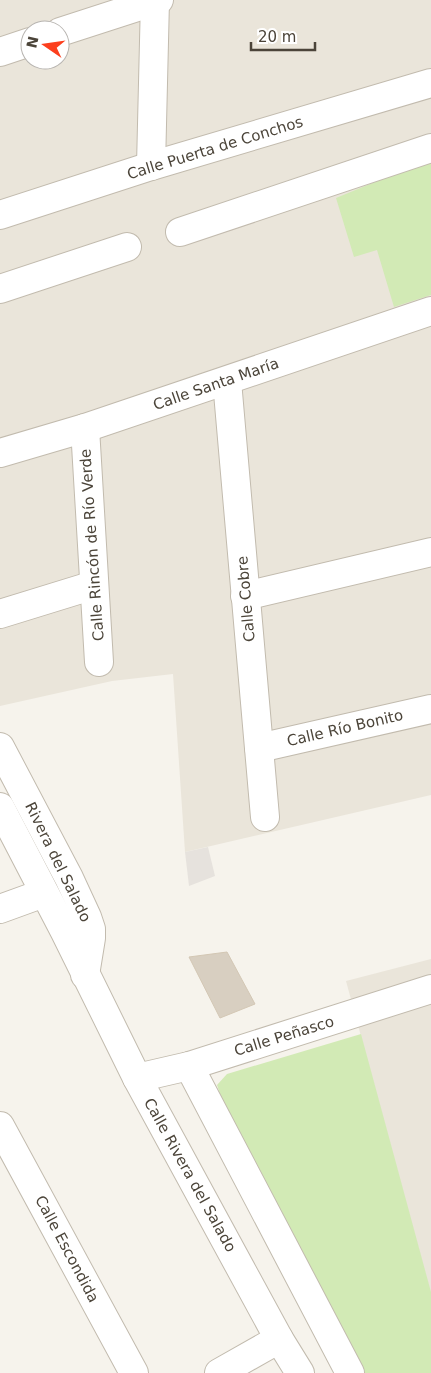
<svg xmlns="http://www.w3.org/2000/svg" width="431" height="1373" font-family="'DejaVu Sans',sans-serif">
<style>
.residential{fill:#eae5da;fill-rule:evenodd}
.industrial{fill:#e6e2dd}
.green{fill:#d2eab5}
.building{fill:#d8cfc1;stroke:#d3c7b4}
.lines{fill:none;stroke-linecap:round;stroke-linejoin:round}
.minor-casing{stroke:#c2bbae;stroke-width:30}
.minor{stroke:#fff;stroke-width:28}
.labels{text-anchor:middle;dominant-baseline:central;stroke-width:4;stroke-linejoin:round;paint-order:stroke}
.street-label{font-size:15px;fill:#4b4439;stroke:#fff}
</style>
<rect width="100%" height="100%" fill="#f6f3ec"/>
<!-- residential -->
<g class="residential">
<path d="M0,0H431V795L185,852L173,674L112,681L0,706ZM30,30H60V60H30Z"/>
<polygon points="431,959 431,1294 346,981"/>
</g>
<!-- industrial -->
<polygon class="industrial" points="208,847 215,876 189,886 185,852"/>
<!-- green -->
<g class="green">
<polygon points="431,159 431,295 394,307 377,250 354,257 336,198"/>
<polygon points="361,1034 431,1292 431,1373 364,1373 222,1100 217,1085 227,1074"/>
</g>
<!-- building -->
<polygon class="building" points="227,952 255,1004 220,1018 189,957"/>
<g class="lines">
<!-- minor casing -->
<g class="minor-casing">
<g id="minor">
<polyline points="60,32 159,0"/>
<polyline points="0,52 30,42"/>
<polyline points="151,166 155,0"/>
<polyline points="0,215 151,166 431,83"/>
<polyline points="180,232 431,148"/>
<polyline points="0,289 127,247"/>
<polyline points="227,381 265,817"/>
<polyline points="85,428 99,662"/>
<polyline points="0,453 85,428 431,311"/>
<polyline points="245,596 431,552"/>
<polyline points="0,614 94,585"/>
<polyline points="0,747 69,878 87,917 91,929 91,938 85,975"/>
<polyline points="259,748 431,709"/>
<polyline points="0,807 65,932 137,1078 279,1339 300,1373"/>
<polyline points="0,909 44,893"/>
<polyline points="189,1066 350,1373"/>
<polyline points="137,1078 189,1066 431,989"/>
<polyline points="0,1126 134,1373"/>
<polyline points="219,1373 279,1339"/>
</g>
</g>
<!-- minor -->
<use href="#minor" class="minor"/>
</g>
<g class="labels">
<!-- street labels -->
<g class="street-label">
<text transform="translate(215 148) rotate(-17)">Calle Puerta de Conchos</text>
<text transform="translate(216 384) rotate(-19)">Calle Santa María</text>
<text transform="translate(92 545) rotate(-94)">Calle Rincón de Río Verde</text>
<text transform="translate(246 599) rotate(-95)">Calle Cobre</text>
<text transform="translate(345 728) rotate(-13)">Calle Río Bonito</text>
<text transform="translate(58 862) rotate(64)">Rivera del Salado</text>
<text transform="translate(284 1036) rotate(-17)">Calle Peñasco</text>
<text transform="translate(190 1175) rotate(61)">Calle Rivera del Salado</text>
<text transform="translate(67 1249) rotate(62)">Calle Escondida</text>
</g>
</g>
<!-- north arrow -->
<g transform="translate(45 45) rotate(283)"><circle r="24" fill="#ffffff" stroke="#b7b4b0"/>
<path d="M0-4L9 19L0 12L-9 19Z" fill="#fc3f1d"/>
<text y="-8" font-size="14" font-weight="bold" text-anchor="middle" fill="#4b4439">N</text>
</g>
<!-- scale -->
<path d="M251 42v8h64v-8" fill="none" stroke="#4b4439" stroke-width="2.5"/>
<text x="258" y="42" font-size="15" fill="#4b4439" stroke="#ffffff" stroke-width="4" paint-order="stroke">20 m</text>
</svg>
